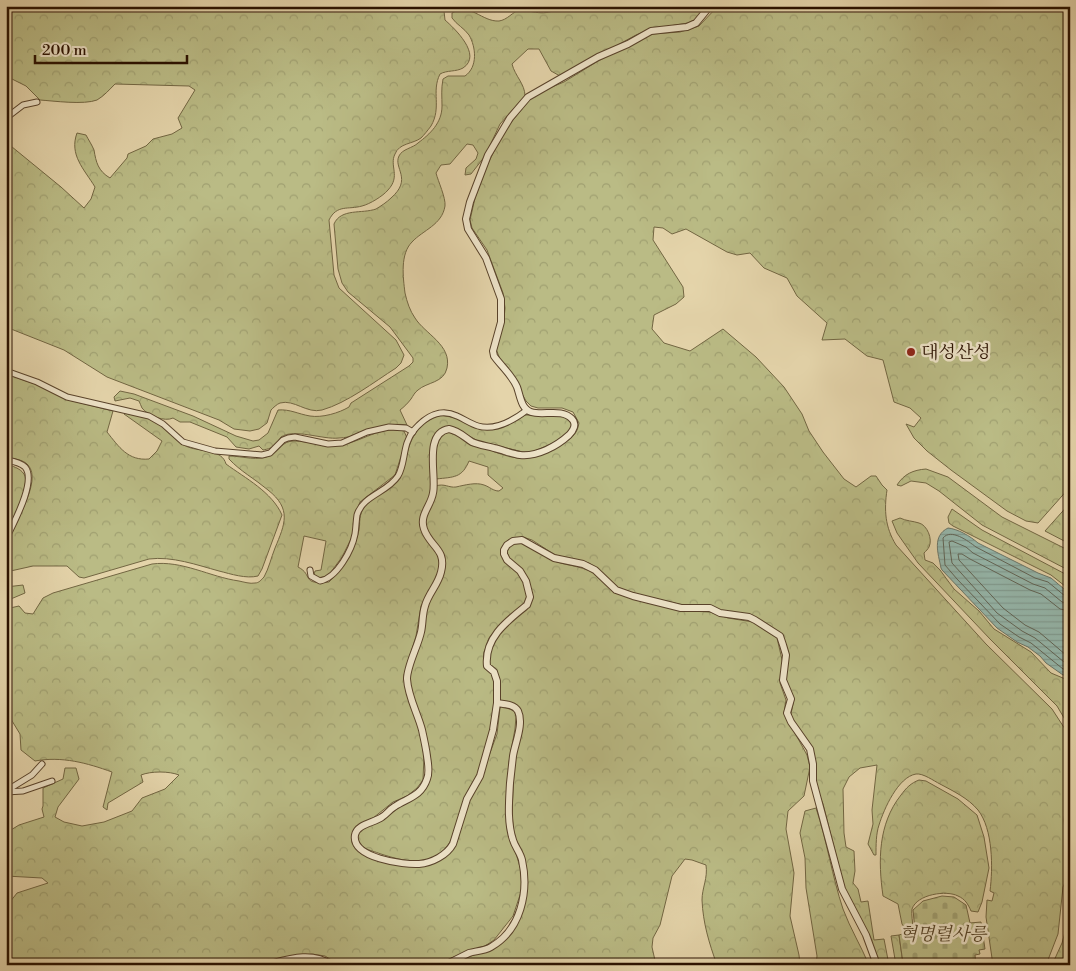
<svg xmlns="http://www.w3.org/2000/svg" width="1076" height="971" font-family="'Libre Bodoni','Noto Serif KR',serif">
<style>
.forest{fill:url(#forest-crowns);stroke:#726642}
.cemetery{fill:url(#cemetery-stones);stroke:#726642}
.water{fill:url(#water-rules);stroke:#6a7568}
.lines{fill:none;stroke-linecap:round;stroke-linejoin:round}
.shore{stroke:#606456;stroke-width:1}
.minor-casing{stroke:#58422a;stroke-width:7}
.tertiary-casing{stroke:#58422a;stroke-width:8}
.minor{stroke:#ede3c8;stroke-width:5}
.tertiary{stroke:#ede3c8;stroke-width:6}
.poi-dot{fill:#8f2418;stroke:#ede3c8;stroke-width:2}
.labels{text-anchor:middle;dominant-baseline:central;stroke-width:5;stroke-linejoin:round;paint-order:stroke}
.poi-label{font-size:18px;fill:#2a1100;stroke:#ede3c8;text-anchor:start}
.park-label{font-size:18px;font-style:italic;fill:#554428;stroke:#ede3c8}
</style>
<defs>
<pattern id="forest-crowns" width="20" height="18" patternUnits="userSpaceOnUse" patternTransform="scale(1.25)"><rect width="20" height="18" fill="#babb85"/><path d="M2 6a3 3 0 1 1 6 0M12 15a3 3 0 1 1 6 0" fill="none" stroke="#a0a071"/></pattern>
<pattern id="cemetery-stones" width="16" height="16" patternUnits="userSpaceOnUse" patternTransform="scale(1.25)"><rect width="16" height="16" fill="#babb85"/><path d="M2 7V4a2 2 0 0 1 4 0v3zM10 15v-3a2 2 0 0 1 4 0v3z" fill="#a0a071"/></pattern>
<pattern id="water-rules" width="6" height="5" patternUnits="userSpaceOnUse" patternTransform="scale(1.25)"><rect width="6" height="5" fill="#95b8ad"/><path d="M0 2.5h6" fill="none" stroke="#819d93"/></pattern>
</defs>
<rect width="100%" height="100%" fill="#e4d4aa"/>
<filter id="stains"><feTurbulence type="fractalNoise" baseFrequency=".004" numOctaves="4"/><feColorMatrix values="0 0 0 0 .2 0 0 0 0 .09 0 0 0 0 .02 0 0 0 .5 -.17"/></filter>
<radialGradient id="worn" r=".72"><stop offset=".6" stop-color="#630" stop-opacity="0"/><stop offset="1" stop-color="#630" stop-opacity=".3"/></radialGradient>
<!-- forest -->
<g class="forest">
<path d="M6,6H450L444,11L445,20C454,28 483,55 463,68C456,72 447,70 440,74C431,92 442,107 431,126C428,130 424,135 421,138C413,144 399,143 395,154C389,166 401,176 388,190C383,196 370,204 362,206C348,210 337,204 329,220L334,275L339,288L396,340L404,355L401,363L396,368C374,382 347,403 322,410C307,414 294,399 280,403C277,404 273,408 271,410L267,423L259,429L250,431L234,429L219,420L107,377L64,350L6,327V142L61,187L84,208L91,199L95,187C84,169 69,155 77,133L86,135C88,139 92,145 94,150C96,162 98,171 110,178L127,158L128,154L146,146L153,139L172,134L182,128L178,118L195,90L189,86L115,84C110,89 104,96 97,100C84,105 54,101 40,100L26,86L10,78L6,61Z"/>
<path d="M559,6H707L700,17L688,23L651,29L636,35L560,76L551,71L539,49H528L512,64C515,76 525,84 525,96L500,124L485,156L471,174L465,175L466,168L476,159L478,153L473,145L467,144L450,164L441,165L436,173C438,181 446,198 445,206C442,225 423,230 412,242C400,254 403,277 405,293C407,302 410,311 415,318C425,334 452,345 447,368C444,383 427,382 418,390C415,392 413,396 411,399C408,403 404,407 400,410L407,425C379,421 364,437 339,438C323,440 294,428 281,437C279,439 278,442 277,444C273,448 268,449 263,450L259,446L249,449L236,447L227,437L190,422H180L173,418C165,422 148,416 142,408C141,406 140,403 139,401L130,398L115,401L114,397L120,391L134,394L193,416L236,436L253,441L259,440L268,433L278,410C290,409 298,414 310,416C322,418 339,413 349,407L351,403L409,366L413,362V358L390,327L348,292L342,283L338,269L334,224C341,208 362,214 376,209C381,206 387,202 391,198C413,179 393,168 399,156C402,149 413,148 418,143C430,134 442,123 442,106C442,97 441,89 443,79L448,76H465C478,67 476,47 469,35C464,28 457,25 452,18V13C470,2 482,22 499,21C507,20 513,12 520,9C533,12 550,17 559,6Z"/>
<path d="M718,6H1070V487L1038,523L1026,521L1007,511L951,470L927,451L914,438L906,424L914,427L921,418L910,408L894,402L883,360L867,356L845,339L822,340L827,323L797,296L787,278L764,268L750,253L737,255L727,252L686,229L672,234L663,228L654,227L653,240L683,287L684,297L676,304L654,315L652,329L664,343L690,351L723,329L756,357L784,387L802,414L809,431L823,452L844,479L856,487L871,476H876L882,485L887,490C884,510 885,527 896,545L986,644L1052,709L1065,729L1070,746V766L1064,820L1065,831L1070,845V872L1063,887L1058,934L1046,965H993L986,917L987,900L992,901L994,893L990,891C993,868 993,829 978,810C968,798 953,791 940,784C934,781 923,773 916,774C898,777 884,809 879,825C876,834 876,845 876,855H874L868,844L873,824L872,810L877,765L860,768L849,777L843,789L844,833L846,847L854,851L855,871L853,883L858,889L861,902L868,901L874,940L884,939L889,965H879L845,890L823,804L815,784L813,749L793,721L791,714L794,699L785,678L788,654L783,636L755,617L683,605L635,594L617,587L598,569L589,563L555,555L532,540L523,537L508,540L502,547L501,550C510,562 528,580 527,596C525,609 497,626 489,638C487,642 486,648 484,652C481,668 492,667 494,679C495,686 494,695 494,702C492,724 487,748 480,769C476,778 469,787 466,796C458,814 457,842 439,854C421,866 400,860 381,854C368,849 360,850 357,835L360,830L397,807L414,799L431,772L430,756L426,734L411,691L409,680L425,613L430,599L440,582L443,553C438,545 427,535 425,525C423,513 432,497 436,486C444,483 449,488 456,487C465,485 476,482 484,485C490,487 493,491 499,491L503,488L488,475V467L469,461C462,478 454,477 436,479C435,460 432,443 448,430C465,439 505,460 524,458C535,456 550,450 560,445C570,439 577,436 579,423L573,412L562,408H538L531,406L526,401L511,374L500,359L496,349L504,319L505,308L503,293L487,250L472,228L470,220L475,198L488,163L505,130L531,98L542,91L564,82L598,61L640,39L652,34L680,32L699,26Z"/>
<path d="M6,374L38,385L69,400L113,411L107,432C119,447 128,461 149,459L157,451L162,441L124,414L127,412C141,416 153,418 164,427C173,435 176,442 188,447C201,452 222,449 226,464C245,478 272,492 282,515L262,569L258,576C246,579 231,574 219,571C197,565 172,556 149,559L84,578L79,577L67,566H33L6,572C6,563 4,550 7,541C13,525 43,481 28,465C23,459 13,459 6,457Z"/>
<path d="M440,415L456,418L481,430L500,427L515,421L525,415H561L572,422V426L566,435L551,444L532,452H523L478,441L455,428L449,426L442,429L435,438L431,493L421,519L440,556V567L437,577L421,606L416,636L404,675L405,686L420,733L424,756L423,780L417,788L407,796L393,802L373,818L358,825L353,839L354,847L359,852L367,857L396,865L421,866L457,842L469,800L480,780L497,734L500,708L503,705L514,710L516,716L515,729L509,762L507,796L515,850L522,874V889L513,916L494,940L485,946L468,951L435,965H340L325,956L312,954L288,957L258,965H6V907L17,893L48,883L42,878L6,876V833L19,825L44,817L42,809L43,806V788L63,779L65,768H76L79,779L58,807L55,817L64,822L82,826L104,822L132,811L142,798L165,789L179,775C169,771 151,771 141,775L143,782L108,803L107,810L103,807L112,772C87,763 62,756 35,761L21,750L20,734L6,711V619L10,608L19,606L25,613L33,614L43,598L53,593L152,564C182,560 210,577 239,581C244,582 250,584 255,583C259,583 261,580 264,577C269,568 271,558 275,548C285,524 292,509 268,490C255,479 240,471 229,459V456C243,456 258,462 271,455C280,450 282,441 294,441C309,441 324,447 340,445C362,442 381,425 404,431L407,438L395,475L360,502L356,513L352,537L342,557L328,576L317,578L314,575L315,571L321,570L326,541L304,536L298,567C314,575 300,585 329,582C343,569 355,549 359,530C360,522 359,515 364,507C373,494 392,489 401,475C404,470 405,462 406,457C411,436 420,422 440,415Z"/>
<path d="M6,464C12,466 20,468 24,474C31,484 11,524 6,535Z"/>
<path d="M926,469L948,477L1002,517L1070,551V571L982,525L939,491L926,483L911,481L901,486L897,485C904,474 913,470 926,469Z"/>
<polygon points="1070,503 1070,544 1045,531"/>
<polygon points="952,509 982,530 1069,576 1070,590 1051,575 953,526 949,523 948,517"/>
<path d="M900,518C906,521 913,521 919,523C927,525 933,539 929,547C928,549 926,551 924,553L925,560L933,563L940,570L954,589L979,611L994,629L1031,652L1051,673L1070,681V728L1057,706L990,639L918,563L897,533L892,521Z"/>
<path d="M514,543C530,542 539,553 552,560C565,566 580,565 593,573C602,578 607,587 617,593L689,611L710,612L728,618L753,622L777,638L783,664L780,683L786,700L784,713L807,755L810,767L804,796L788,811L786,829L794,873L790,916L799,955L800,965H717C709,943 703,923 702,900C702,888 708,878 706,865L692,860L685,859L672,876L660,925L653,938L652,947L656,965H449L496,946L522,911L527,891V876L519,846L514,836L512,813L514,771L521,715L499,700L488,660L492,643L532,597C529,574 522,572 508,556L507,548Z"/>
<polygon points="23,585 25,593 6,601 6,587"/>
<path d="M919,780L926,781L958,799L977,815L984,837L989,868L982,902L978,912L971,911C968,904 965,899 958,896C947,890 917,894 912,909C911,914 913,923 913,929L906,930L902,924L898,904L883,896C878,861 878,824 901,795C906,788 911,783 919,780Z"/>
<path d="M816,808C827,841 832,876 843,909C850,928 861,946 869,965H816L817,956L806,888L805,858L800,833L805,811Z"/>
<polygon points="1070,888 1070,965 1052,965 1062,943 1067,925"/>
<polygon points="899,935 903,964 919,963 919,965 896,965 891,936"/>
</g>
<!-- cemetery -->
<polygon class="cemetery" points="942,896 954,897 966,905 970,923 981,922 985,949 979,950 980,954 975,955 976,965 920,965 919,962 903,963 899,935 915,930 913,910 923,901"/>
<!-- water -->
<path class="water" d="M948,528C958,529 970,536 978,543L1038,573L1051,578L1070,594V670L1067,675H1063L1046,663L1040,656L1028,647L1017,642L997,628L942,570L941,568C938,553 932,536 948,528Z"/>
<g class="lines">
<!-- shore -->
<g class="shore">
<path d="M1070,597L1065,596L1048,582L1035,578L976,547C968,541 951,528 943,538L945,565L957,579L1000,624L1019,637L1031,643L1063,669H1070"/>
<polyline points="1070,604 1062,602 1045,588 1033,584 973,553 966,547 952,541 949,542 952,563 997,613 1022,631 1035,638 1064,662 1070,663"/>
<polyline points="1070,611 1060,609 1041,594 1030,590 970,559 962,554 958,554 959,560 1003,608 1025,625 1039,632 1066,655 1070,655"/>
</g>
<!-- minor casing -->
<g class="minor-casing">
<g id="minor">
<polyline points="6,118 23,105 37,102"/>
<polyline points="6,371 37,382 67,397 149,416 163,424 183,442 215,451 262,455 270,453 283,440 288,438 295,437 328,444 342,443 367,432 389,427 406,428 413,432"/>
<path d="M6,460C12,461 20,462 25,467C37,481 13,524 6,539"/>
<path d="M310,570L311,576L320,581C337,578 352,550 355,534C356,528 356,521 357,515C363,495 387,493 398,476C406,463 402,444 414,430C426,416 441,408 457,416C464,419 471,424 478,426C495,431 514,420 527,410"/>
<polyline points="6,791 32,775 42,764"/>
<polyline points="6,792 23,791 52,781"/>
</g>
</g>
<!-- tertiary casing -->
<g class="tertiary-casing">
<g id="tertiary">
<path d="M710,6L696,23L687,27L651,31L628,44L598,57L528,97L510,118L488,155L470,202L466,219L468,229L486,258L501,299V322L493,351L494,356C501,366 512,375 517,387C520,395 521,409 531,412C543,416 562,408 572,419C577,424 573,431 569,435C557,446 537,457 520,455C512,454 503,450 494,448C487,446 479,445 472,442C464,437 459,431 449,429C423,433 437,477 433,493C431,506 419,515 424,529C430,547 447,549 441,572C438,585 428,594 425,606C422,615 423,624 421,632C418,646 407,666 407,679C408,697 418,714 422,730C424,739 426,748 427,756C428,764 430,772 427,779C421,797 407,798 394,807C389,810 387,814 382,817C374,823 357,824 355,835C351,858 404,865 419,864C432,863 447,855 453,844L467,799L480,776L493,730L497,703V681L494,672L487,666C484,638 507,621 527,605L530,597L526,581L520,571L507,560L504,554V550L507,545L513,541L522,540L554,558L583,564L595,570L616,590L633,596L681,608H710L720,613L749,617L755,620L780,636L783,645L786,655L783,680L791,699L787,713L791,722L810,749L813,764V781L842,889L866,935L877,965"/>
<path d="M266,965C289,959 311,951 332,965"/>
<path d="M445,965C453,961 461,957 469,953C476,951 484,951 491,947C521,930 529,892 522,860C520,852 515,847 513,840C507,822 509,801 510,783C511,774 512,765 513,756C515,743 524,724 518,711C514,704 504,704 497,703"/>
</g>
</g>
<!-- minor -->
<use href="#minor" class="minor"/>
<!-- tertiary -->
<use href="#tertiary" class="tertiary"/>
</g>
<!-- markers -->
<circle class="poi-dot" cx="911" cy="352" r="5"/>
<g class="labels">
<!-- poi labels -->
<g class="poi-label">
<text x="921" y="352">대성산성</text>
</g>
<!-- park labels -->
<g class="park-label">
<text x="943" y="934">혁명렬사릉</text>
</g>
</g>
<!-- margin -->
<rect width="1076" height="971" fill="none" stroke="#e4d4aa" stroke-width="25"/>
<rect x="8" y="8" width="1061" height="956" fill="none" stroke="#2a1100" stroke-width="2.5"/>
<rect x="12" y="12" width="1051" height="946" fill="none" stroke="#2a1100"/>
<!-- scale -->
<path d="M35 55v8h152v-8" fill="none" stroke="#2a1100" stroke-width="2.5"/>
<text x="42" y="55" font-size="15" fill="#2a1100" stroke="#ede3c8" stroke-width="4" paint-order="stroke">200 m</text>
<rect width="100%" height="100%" filter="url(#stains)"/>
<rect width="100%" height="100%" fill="url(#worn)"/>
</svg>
